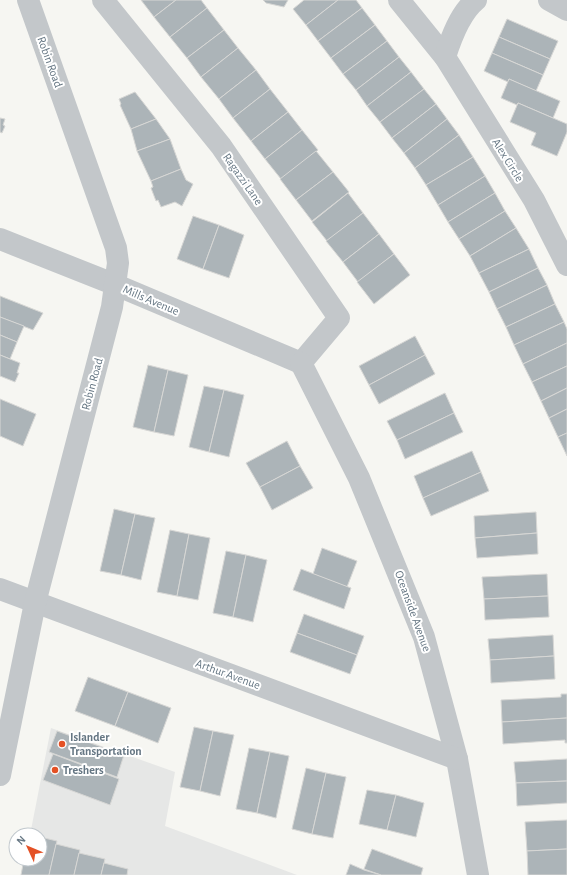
<svg xmlns="http://www.w3.org/2000/svg" width="567" height="875" font-family="'Alegreya Sans',sans-serif">
<style>
.built{fill:#e6e7e6}
.building{fill:#acb4b8;stroke:#d7d7d5}
.lines{fill:none;stroke-linecap:round;stroke-linejoin:round}
.street{stroke:#c3c7ca;stroke-width:22}
.poi-dot{fill:#e45125;stroke:#fff;stroke-width:1.5}
.labels{text-anchor:middle;dominant-baseline:central;stroke-width:4;stroke-linejoin:round;paint-order:stroke}
.street-label{font-size:12px;fill:#657683;stroke:#fff}
.poi-label{font-size:12px;font-weight:bold;fill:#657683;stroke:#fff;text-anchor:start}
</style>
<rect width="100%" height="100%" fill="#f6f6f2"/>
<!-- built -->
<polygon class="built" points="51,728 175,772 165,826 297,875 21,875 24,859 40,859 40,835 30,835"/>
<!-- building -->
<g class="building">
<polygon points="141,0 176,0 154,17"/>
<polygon points="176,0 201,0 207,8 170,37 154,17"/>
<polygon points="263,0 288,0 284,7 266,3"/>
<polygon points="304,0 338,0 306,25 293,9"/>
<polygon points="338,0 356,0 362,8 318,41 306,25"/>
<polygon points="207,8 224,30 187,58 170,37"/>
<polygon points="362,8 375,25 331,58 318,41"/>
<polygon points="507,19 558,41 550,59 499,37"/>
<polygon points="375,25 387,41 343,74 331,58"/>
<polygon points="224,30 238,48 201,77 187,58"/>
<polygon points="499,37 550,59 543,75 492,53"/>
<polygon points="387,41 399,57 356,90 343,74"/>
<polygon points="238,48 256,70 219,99 201,77"/>
<polygon points="492,53 543,75 536,91 509,79 508,82 484,71"/>
<polygon points="399,57 411,72 367,106 356,90"/>
<polygon points="256,70 270,89 233,118 219,99"/>
<polygon points="411,72 424,89 380,122 367,106"/>
<polygon points="509,79 560,101 553,118 518,103 517,105 501,98"/>
<polygon points="270,89 288,112 251,141 233,118"/>
<polygon points="424,89 436,104 392,138 380,122"/>
<polygon points="135,92 156,119 131,129 120,105 121,104 119,99"/>
<polygon points="518,103 567,124 567,132 557,156 531,145 536,133 510,122"/>
<polygon points="436,104 447,119 404,153 392,138"/>
<polygon points="288,112 302,130 265,159 251,141"/>
<polygon points="0,118 5,119 3,125 5,126 2,133 0,132"/>
<polygon points="156,119 170,139 137,151 131,129"/>
<polygon points="447,119 459,135 415,168 404,153"/>
<polygon points="302,130 318,150 281,179 265,159"/>
<polygon points="459,135 473,157 426,185 415,168"/>
<polygon points="170,139 181,169 151,181 137,151"/>
<polygon points="316,151 333,172 296,200 280,179"/>
<polygon points="473,157 485,176 438,205 426,185"/>
<polygon points="181,169 186,180 193,184 182,206 175,202 161,207 158,200 156,201 151,188 153,187 151,181"/>
<polygon points="333,172 349,192 312,221 296,200"/>
<polygon points="485,176 495,193 448,222 438,205"/>
<polygon points="348,193 363,213 327,241 312,222"/>
<polygon points="495,193 505,211 459,239 448,222"/>
<polygon points="505,211 516,228 470,256 459,239"/>
<polygon points="363,213 379,234 343,262 326,241"/>
<polygon points="193,216 219,225 203,269 177,259"/>
<polygon points="219,225 244,235 229,278 203,269"/>
<polygon points="516,228 529,249 479,273 470,256"/>
<polygon points="379,234 394,254 358,282 343,262"/>
<polygon points="529,249 538,268 489,292 479,273"/>
<polygon points="394,254 410,275 374,304 357,282"/>
<polygon points="538,268 547,285 497,309 489,292"/>
<polygon points="547,285 555,304 506,327 497,309"/>
<polygon points="0,296 43,313 33,330 0,317"/>
<polygon points="555,304 564,322 514,345 506,327"/>
<polygon points="0,317 24,326 17,342 0,335"/>
<polygon points="564,322 567,329 567,343 523,364 514,345"/>
<polygon points="0,335 17,342 10,359 0,355"/>
<polygon points="415,336 425,355 369,385 359,366"/>
<polygon points="567,343 567,366 532,382 523,364"/>
<polygon points="0,355 20,363 17,373 19,373 15,382 0,376"/>
<polygon points="425,355 435,374 379,404 369,385"/>
<polygon points="148,365 168,370 154,432 133,427"/>
<polygon points="567,366 567,388 541,401 532,382"/>
<polygon points="168,370 188,375 174,436 154,432"/>
<polygon points="204,386 224,390 209,452 189,447"/>
<polygon points="567,388 567,409 549,418 541,401"/>
<polygon points="224,390 244,395 229,457 209,452"/>
<polygon points="445,393 454,413 397,440 387,421"/>
<polygon points="0,399 36,414 23,446 0,436"/>
<polygon points="567,409 567,433 558,437 549,418"/>
<polygon points="454,413 463,432 405,459 397,440"/>
<polygon points="567,433 567,456 558,437"/>
<polygon points="287,441 300,466 260,487 246,463"/>
<polygon points="472,451 481,472 423,498 414,476"/>
<polygon points="300,466 313,488 272,510 260,487"/>
<polygon points="481,472 489,491 431,516 423,498"/>
<polygon points="114,509 135,514 121,575 100,571"/>
<polygon points="536,512 537,533 475,538 474,516"/>
<polygon points="135,514 155,518 141,580 121,575"/>
<polygon points="170,530 189,534 177,596 157,592"/>
<polygon points="537,533 538,554 477,558 475,538"/>
<polygon points="189,534 210,538 198,600 177,596"/>
<polygon points="322,548 357,561 347,587 313,574"/>
<polygon points="226,551 246,555 233,617 213,613"/>
<polygon points="246,555 267,560 253,622 233,617"/>
<polygon points="301,569 351,588 344,609 293,590"/>
<polygon points="547,574 548,596 484,599 482,577"/>
<polygon points="548,596 549,617 485,620 484,599"/>
<polygon points="304,614 364,636 357,655 297,633"/>
<polygon points="297,633 357,655 350,674 290,652"/>
<polygon points="553,635 554,656 490,660 488,639"/>
<polygon points="554,656 555,679 491,683 490,660"/>
<polygon points="88,677 128,692 115,726 75,711"/>
<polygon points="128,692 171,708 158,743 115,726"/>
<polygon points="561,694 567,694 567,718 502,722 501,700 561,697"/>
<polygon points="567,718 567,743 565,743 565,740 503,744 502,722"/>
<polygon points="194,727 213,731 200,791 180,787"/>
<polygon points="57,731 124,755 117,777 49,752"/>
<polygon points="213,731 234,735 220,796 200,791"/>
<polygon points="249,748 270,752 257,813 236,809"/>
<polygon points="270,752 289,756 276,818 257,813"/>
<polygon points="53,754 119,779 110,805 43,780"/>
<polygon points="567,759 567,781 516,783 514,762"/>
<polygon points="306,768 326,773 312,834 292,829"/>
<polygon points="326,773 346,777 333,838 312,834"/>
<polygon points="567,781 567,803 517,806 516,783"/>
<polygon points="367,790 396,795 387,830 359,824"/>
<polygon points="396,795 424,803 416,837 387,830"/>
<polygon points="567,820 567,849 527,851 525,822"/>
<polygon points="40,837 57,841 49,875 21,875 24,859 40,859"/>
<polygon points="56,844 80,850 74,875 49,875"/>
<polygon points="372,849 423,868 421,875 381,875 364,869"/>
<polygon points="567,849 567,875 528,875 527,851"/>
<polygon points="79,853 105,859 101,875 74,875"/>
<polygon points="104,863 128,869 127,875 101,875"/>
<polygon points="350,864 364,870 381,875 346,875"/>
</g>
<g class="lines">
<!-- street -->
<g class="street">
<polyline points="103,0 221,146 339,318 301,363"/>
<polyline points="399,0 445,57"/>
<path d="M476,0C460,13 451,38 445,57L534,200L567,265"/>
<polyline points="549,0 567,10"/>
<polyline points="0,239 116,285 301,363"/>
<polyline points="301,363 359,478 424,637 457,759 478,875"/>
<polyline points="0,589 457,759"/>
<polyline points="0,775 35,603 112,307 118,263 116,248 28,0"/>
</g>
</g>
<!-- markers -->
<g class="poi-dot">
<circle cx="62" cy="744" r="4"/>
<circle cx="55" cy="770" r="4"/>
</g>
<g class="labels">
<!-- street labels -->
<g class="street-label">
<text transform="translate(50 62) rotate(70)">Robin Road</text>
<text transform="translate(508 160) rotate(58)">Alex Circle</text>
<text transform="translate(243 179) rotate(55)">Ragazzi Lane</text>
<text transform="translate(151 300) rotate(23)">Mills Avenue</text>
<text transform="translate(92 384) rotate(-75)">Robin Road</text>
<text transform="translate(413 611) rotate(70)">Oceanside Avenue</text>
<text transform="translate(228 674) rotate(20)">Arthur Avenue</text>
</g>
<!-- poi labels -->
<g class="poi-label">
<text x="70" y="737">Islander<tspan x="70" dy="14">Transportation</tspan></text>
<text x="63" y="770">Treshers</text>
</g>
</g>
<!-- north arrow -->
<g transform="translate(28 847) rotate(314)"><circle r="19" fill="#ffffff" stroke="#c1c8cd"/>
<path d="M0-3L7 15L0 10L-7 15Z" fill="#e45125"/>
<text y="-6" font-size="11" font-weight="bold" text-anchor="middle" fill="#657683">N</text>
</g>
</svg>
